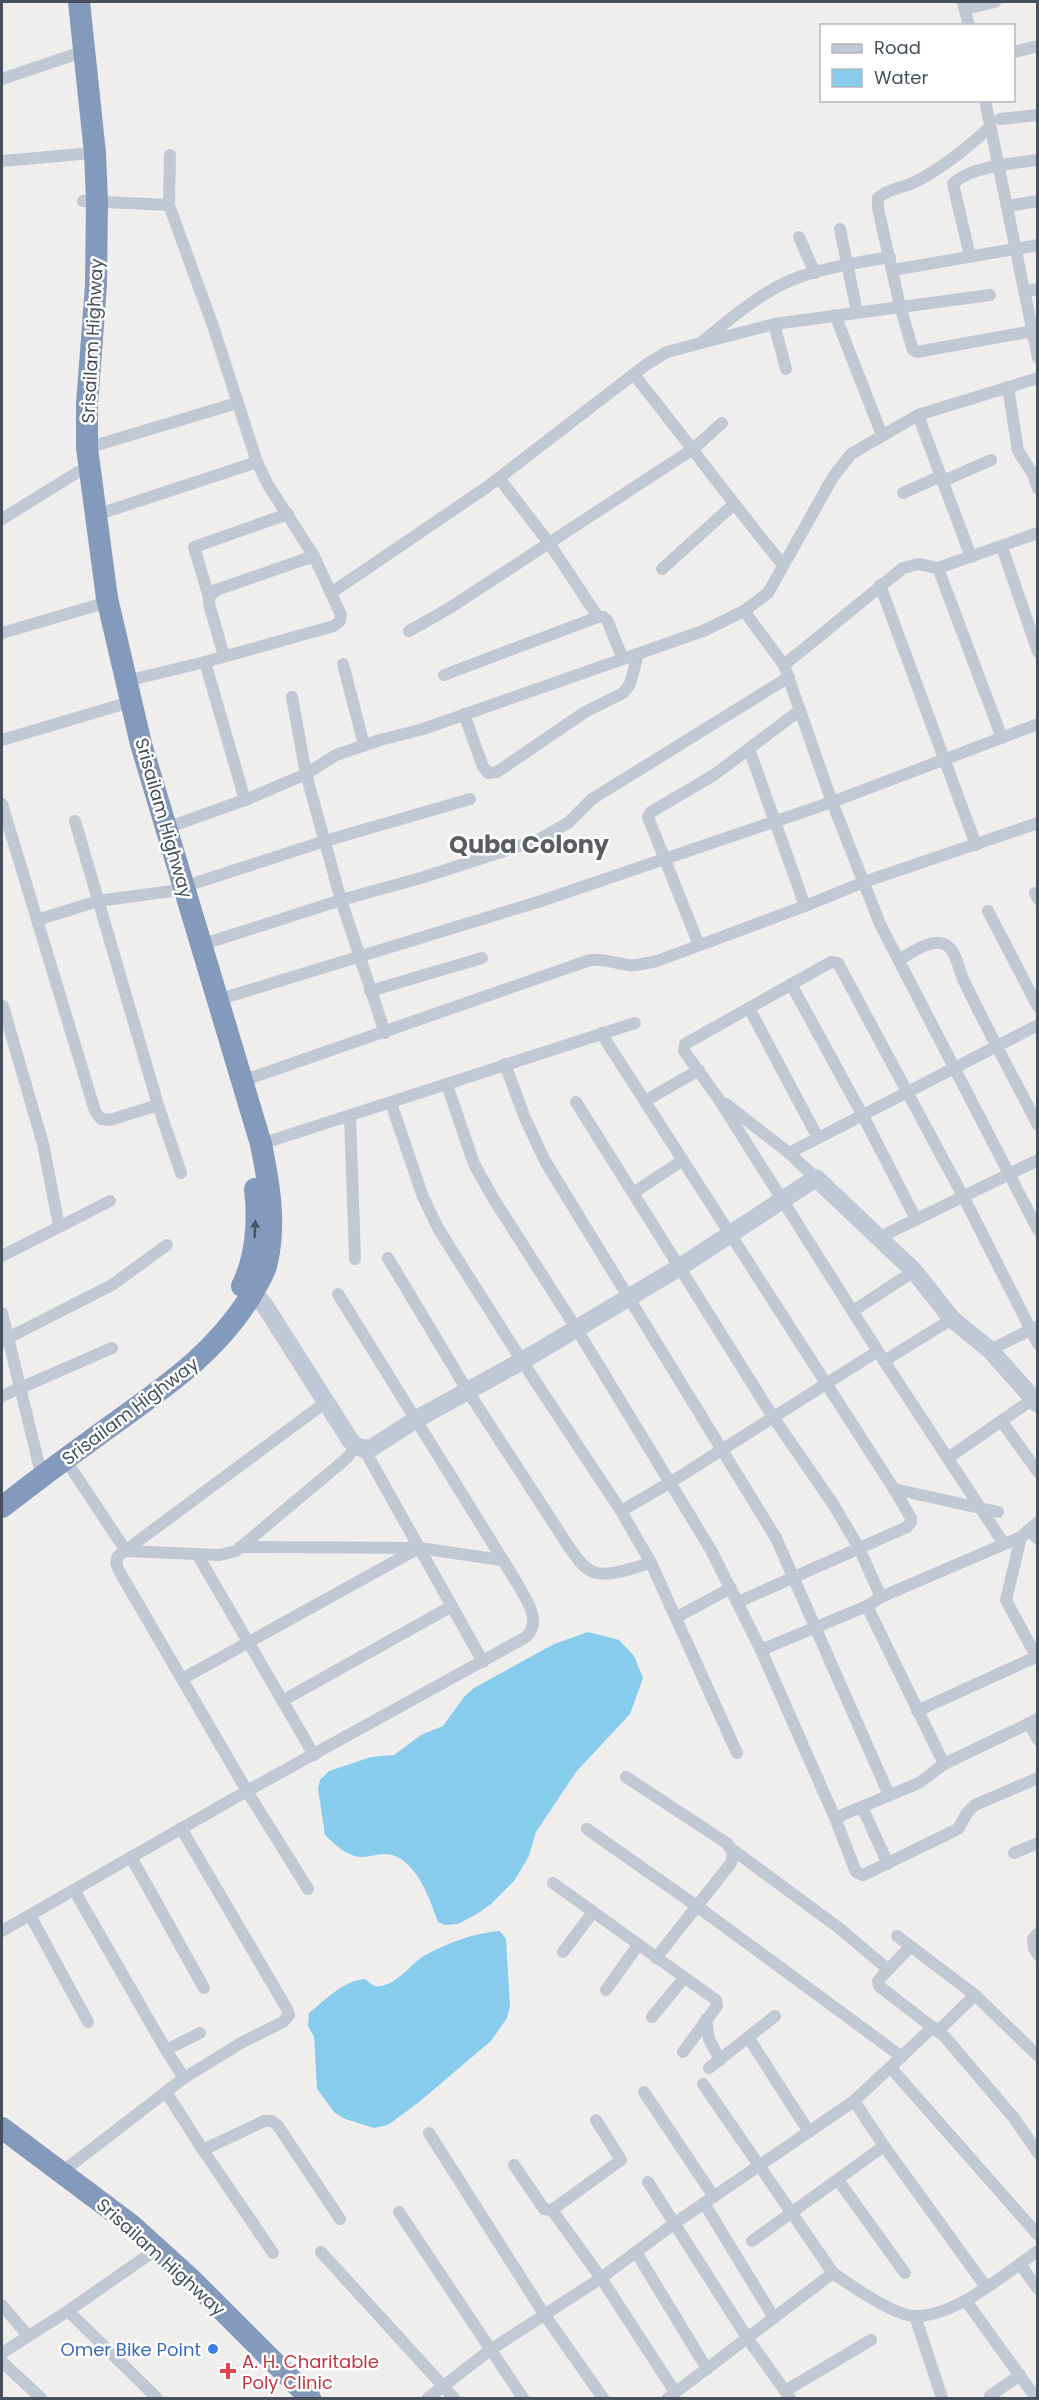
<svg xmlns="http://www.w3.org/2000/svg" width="1039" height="2400" font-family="Poppins,sans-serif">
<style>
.water{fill:#87ccec}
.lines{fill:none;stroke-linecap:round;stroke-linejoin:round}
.street{stroke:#c1c8d3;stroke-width:12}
.secondary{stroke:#c0c8d7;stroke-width:18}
.highway{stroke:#849abd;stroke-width:22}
.oneway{fill:#495360}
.shop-dot{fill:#3f7fe0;stroke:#fff;stroke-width:2}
.health-dot{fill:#e0444e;stroke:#fff;stroke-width:2}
.labels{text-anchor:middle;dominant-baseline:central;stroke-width:5;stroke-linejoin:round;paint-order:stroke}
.street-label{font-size:18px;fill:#464f5b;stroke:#fff}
.shop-label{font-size:18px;fill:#366cbe;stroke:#fff;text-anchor:end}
.health-label{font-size:18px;fill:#be3a42;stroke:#fff;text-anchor:start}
.district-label{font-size:24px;font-weight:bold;fill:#5a5d62;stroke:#fff}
</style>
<rect width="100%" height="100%" fill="#f0eeed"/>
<!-- water -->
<g class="water">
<path d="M588,1632L619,1640L634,1656L643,1678L630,1714L576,1772L536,1832L529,1856L514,1881L491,1904L477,1914L458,1924L445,1925L438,1922C430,1900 418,1863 392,1855C382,1852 374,1856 364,1857C349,1858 335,1845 325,1835L318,1789L320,1780L329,1771L371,1757L394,1755L421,1735L443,1726L464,1697L474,1688L554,1644Z"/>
<path d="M500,1931L506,1939L510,2006L507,2018L491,2041L419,2102L388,2125L374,2128L345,2119L334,2112L317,2089L314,2037L308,2026L309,2013C324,2001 344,1980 365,1979C370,1983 374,1988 381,1986C398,1983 410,1965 424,1956C446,1943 474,1933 500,1931Z"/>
</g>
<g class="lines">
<!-- street -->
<g class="street">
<polyline points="963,3 969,26"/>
<polyline points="965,9 995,2"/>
<polyline points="1014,52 1038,46"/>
<polyline points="2,79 76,54"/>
<polyline points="985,100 1038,358"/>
<polyline points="1000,119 1038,115"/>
<path d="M990,127C967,148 942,169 913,183C901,188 888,189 878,198V208L900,306L913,350L917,352L1033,331"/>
<polyline points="2,161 81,154"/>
<polyline points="83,201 169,205"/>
<polyline points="1007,206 1038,201"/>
<polyline points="840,229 857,312"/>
<polyline points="799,237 815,273"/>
<path d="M970,256L953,184C969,167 1014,163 1038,160"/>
<polyline points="893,270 1038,245"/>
<polyline points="1025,291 1038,289"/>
<polyline points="835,315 882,435"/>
<polyline points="774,324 786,369"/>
<path d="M703,341C731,318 765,289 799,277C829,267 860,262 890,257"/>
<path d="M635,376C685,438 732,503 783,565"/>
<polyline points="1008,387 1018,451 1033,474 1038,489"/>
<polyline points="918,415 971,557"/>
<polyline points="87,448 237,403"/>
<polyline points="499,478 549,543 598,617"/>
<polyline points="943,481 991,460"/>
<polyline points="903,493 941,476"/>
<polyline points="96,515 257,462"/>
<polyline points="2,519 78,472"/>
<polyline points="1002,547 1038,652"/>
<polyline points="938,568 1002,738"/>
<polyline points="662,569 733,505"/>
<polyline points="880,585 976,845"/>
<polyline points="331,593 487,487 647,364 667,352 774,324 990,295"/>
<polyline points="209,597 194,547 288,514"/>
<polyline points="744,611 784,665 832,802 880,924 1038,1230"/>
<polyline points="409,631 448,609 693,449 722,423"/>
<polyline points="2,633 108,602"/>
<polyline points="224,656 209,604 209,597 216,590 314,556"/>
<polyline points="205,662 245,800"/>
<polyline points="343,664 364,745"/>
<polyline points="784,665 903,568 918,564 938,568 1038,533"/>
<polyline points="444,675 598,617 603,617 607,620 623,659"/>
<polyline points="126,681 205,662 334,626 340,621 341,615 314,556 268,485 257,462 213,326 169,205 170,155"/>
<polyline points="292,697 306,774 341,900 385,1033"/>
<polyline points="464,714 483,767 488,773 497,772 585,712 623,693 630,684 638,654"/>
<polyline points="2,740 120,705"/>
<polyline points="749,749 805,906"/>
<polyline points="2,804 95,1111 101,1119 110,1120 158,1105"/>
<polyline points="75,821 158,1105 181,1173"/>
<polyline points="166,828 245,800 306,774 336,755 380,740 423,729 703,631 744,611 768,593 833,477 851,454 918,415 1038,378"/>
<polyline points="183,887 325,841 470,799"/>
<polyline points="1035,893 1038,899"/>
<polyline points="988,911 1038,1007"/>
<polyline points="37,920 98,901 172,891"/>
<polyline points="201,945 341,900 421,878 538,840 568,823 592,799 789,677"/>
<polyline points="699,945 648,817 651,812 714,775 799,711"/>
<path d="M899,960C911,953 932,937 946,945C956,950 959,971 964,981C987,1029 1013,1077 1038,1125"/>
<polyline points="791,984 863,1116 916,1219"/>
<polyline points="370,991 482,958"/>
<polyline points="217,1000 541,901 832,802 1038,724"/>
<polyline points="3,1006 43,1144 59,1226"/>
<polyline points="749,1008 818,1138"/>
<polyline points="601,1033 894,1489 998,1512"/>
<polyline points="505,1064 525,1118 545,1161 776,1538 889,1795"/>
<path d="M242,1081L590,960C604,958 614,963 628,965C638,966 647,963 657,961L805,906L864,882L1038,823"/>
<polyline points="447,1085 474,1164 493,1198 576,1328 711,1550 761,1650 835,1818 856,1872 863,1875 958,1829 967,1813 975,1805 1038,1778"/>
<polyline points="645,1101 699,1070"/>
<polyline points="576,1102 773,1417 833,1504 859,1548 881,1597"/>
<polyline points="391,1103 423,1197 439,1230 522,1361 621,1511 651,1563 737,1753"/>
<polyline points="726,1104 789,1153 816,1178"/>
<polyline points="350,1116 355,1259"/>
<polyline points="261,1144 635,1023"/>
<polyline points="789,1153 1038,1025"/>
<polyline points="633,1193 683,1160"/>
<polyline points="878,1238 1038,1160"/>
<polyline points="2,1256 110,1201"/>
<path d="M388,1258L467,1390L569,1547C575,1555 582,1567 591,1571C607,1579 634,1567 651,1563"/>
<polyline points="853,1311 914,1271"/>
<polyline points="2,1313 39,1465"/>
<polyline points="2,1341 112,1285 167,1245"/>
<polyline points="990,1350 1036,1327"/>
<polyline points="884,1361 952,1319"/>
<polyline points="2,1396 112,1348"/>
<polyline points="1002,1422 1038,1472"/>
<polyline points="364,1449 483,1662"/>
<polyline points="948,1458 1033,1399"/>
<polyline points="65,1459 126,1551 220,1555 236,1551 347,1458 356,1446"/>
<polyline points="621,1511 671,1482 878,1351"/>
<polyline points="1028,1530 1038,1539"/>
<polyline points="1021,1537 1006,1600 1036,1656"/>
<polyline points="1004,1544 884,1361 718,1098 684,1051 685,1044 831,962 838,963 963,1196 1038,1344"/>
<polyline points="240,1547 419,1548 502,1560"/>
<polyline points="197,1554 314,1755"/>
<polyline points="738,1602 907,1527 911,1522 911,1518 894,1489"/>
<polyline points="867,1606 944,1764"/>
<polyline points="677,1617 731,1588"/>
<polyline points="761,1650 867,1606 881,1597 1021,1537 1038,1522"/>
<polyline points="182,1679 419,1548"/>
<polyline points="282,1701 452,1606"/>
<polyline points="917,1711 1038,1656"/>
<polyline points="1029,1723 1038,1740"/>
<polyline points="626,1777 728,1844 733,1853 731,1863 656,1958"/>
<polyline points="862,1807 888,1864"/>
<polyline points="835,1818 919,1783 944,1764 1038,1719"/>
<polyline points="181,1828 287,2009 289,2015 283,2022 241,2043 184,2078"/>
<polyline points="587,1829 698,1907 902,2057"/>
<polyline points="729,1847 839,1928 884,1966 886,1972 878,1981 879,1986 945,2037 1014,2118 1038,2153"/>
<polyline points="1014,1853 1038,1843"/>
<polyline points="131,1857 204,1988"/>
<polyline points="553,1883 716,2000 717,2006 683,2052"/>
<polyline points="308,1889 247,1791 118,1569 116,1562 118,1556 326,1402"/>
<polyline points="30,1915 88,2022"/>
<path d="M2,1931L247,1791L526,1637C544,1620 523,1595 514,1578L338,1294"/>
<polyline points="1038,1933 1033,1939 1034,1948 1038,1955"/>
<polyline points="897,1936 975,1995 1038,2056"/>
<polyline points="563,1952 593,1912"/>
<polyline points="886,1972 910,1947"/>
<polyline points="606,1990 638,1945"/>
<polyline points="652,2017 684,1978"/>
<polyline points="706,2019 709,2039 720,2060"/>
<polyline points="938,2031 975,1995"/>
<polyline points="748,2037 809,2132"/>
<polyline points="166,2050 200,2033"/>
<polyline points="709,2068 775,2016"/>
<polyline points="891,2068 1038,2235"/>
<path d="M703,2084L833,2273C850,2285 894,2316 915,2316C955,2317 1006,2273 1038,2251"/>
<polyline points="166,2092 203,2150 273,2253"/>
<polyline points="644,2092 714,2197"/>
<polyline points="854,2101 884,2146"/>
<polyline points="429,2133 544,2314 603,2398"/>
<polyline points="203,2150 264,2121 272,2121 278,2126 340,2219"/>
<polyline points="514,2165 544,2209 552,2210 621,2160 596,2120"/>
<polyline points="62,2172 184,2078 166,2050 74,1890"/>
<polyline points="838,2180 905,2273"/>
<polyline points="648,2182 748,2339 790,2398"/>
<polyline points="704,2203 774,2318"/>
<polyline points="552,2210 601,2278 675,2392"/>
<polyline points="399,2212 523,2398"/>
<polyline points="752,2241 884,2146 986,2287"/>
<polyline points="321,2252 454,2398"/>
<polyline points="636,2252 707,2369"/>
<polyline points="1020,2264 1038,2289"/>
<polyline points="966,2301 1036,2398"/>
<polyline points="2,2305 28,2336"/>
<polyline points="68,2311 157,2398"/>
<polyline points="915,2316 942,2398"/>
<polyline points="2,2353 68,2311 157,2249"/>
<polyline points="2,2362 41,2398"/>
<polyline points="785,2391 871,2340"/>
<polyline points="990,2396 1020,2375"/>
<polyline points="428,2398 490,2350 601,2278 675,2223 854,2101 933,2027"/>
<polyline points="668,2398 833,2273"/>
</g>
<!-- secondary -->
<polyline class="secondary" points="244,1286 253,1292 265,1306 350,1440 356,1446 364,1449 373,1447 415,1420 522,1361 680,1267 816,1178 914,1271 952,1319 990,1350 1038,1404"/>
<!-- highway -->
<g class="highway">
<path d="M242,1286C256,1258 259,1221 255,1189"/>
<path d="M2,1507C33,1483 65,1459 97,1436C155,1393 209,1361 249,1299C255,1288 265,1274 267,1262C276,1222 269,1184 261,1144L141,744L107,598L87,448V404L96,285L97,201L95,153L79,2"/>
<polyline points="2,2128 130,2224 193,2281 310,2398"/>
</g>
</g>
<!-- one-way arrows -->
<defs><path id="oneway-solid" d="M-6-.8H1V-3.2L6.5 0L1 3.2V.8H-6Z" transform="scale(1.5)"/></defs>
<use class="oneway" href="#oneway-solid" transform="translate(255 1229) rotate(-87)"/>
<!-- markers -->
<circle class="shop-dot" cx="213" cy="2349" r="6"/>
<path class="health-dot" d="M225 2362h6v6h6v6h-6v6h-6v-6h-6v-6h6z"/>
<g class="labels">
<!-- street labels -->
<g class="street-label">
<text transform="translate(92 341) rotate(-87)">Srisailam Highway</text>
<text transform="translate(164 818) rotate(74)">Srisailam Highway</text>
<text transform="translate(130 1411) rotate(-37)">Srisailam Highway</text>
<text transform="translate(161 2257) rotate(42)">Srisailam Highway</text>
</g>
<!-- shop labels -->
<g class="shop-label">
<text x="201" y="2349">Omer Bike Point</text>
</g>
<!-- health labels -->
<g class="health-label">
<text x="242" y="2361">A. H. Charitable<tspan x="242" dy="21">Poly Clinic</tspan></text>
</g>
<!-- district labels -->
<g class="district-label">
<text x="529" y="844">Quba Colony</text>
</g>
</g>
<!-- border -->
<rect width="1039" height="2400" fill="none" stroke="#464f5b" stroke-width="6"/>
<!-- legend -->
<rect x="820" y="24" width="195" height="78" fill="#ffffff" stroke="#b5b9bd" stroke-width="1.5"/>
<rect x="832" y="44" width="30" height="9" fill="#c0c8d7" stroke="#b5b9bd" stroke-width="1.5"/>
<text x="874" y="54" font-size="18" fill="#464f5b">Road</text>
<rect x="832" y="69" width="30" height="18" fill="#87ccec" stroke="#b5b9bd" stroke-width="1.5"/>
<text x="874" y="84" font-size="18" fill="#464f5b">Water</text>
</svg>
